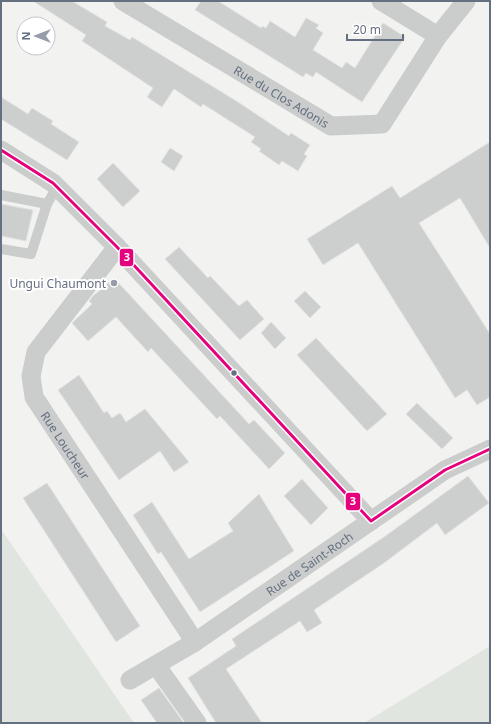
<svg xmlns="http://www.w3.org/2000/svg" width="491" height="724" font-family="'Noto Sans',sans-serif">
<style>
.green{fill:#e1e5df}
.building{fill:#cdcece;stroke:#e2e2e1}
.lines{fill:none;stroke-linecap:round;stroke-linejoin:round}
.service{stroke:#cbcccc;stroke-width:10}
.minor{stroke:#cbcccc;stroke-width:19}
.bus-1-casing{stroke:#fff;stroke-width:6}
.bus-1{stroke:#e5007d;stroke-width:3}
.poi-dot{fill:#969da8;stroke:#fff;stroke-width:1.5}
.bus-dot{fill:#646f80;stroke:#fff;stroke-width:1.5}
.labels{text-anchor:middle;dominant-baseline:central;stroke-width:4;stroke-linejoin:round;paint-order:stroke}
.street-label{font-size:12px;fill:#646f80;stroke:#fff}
.poi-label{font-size:12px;fill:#646f80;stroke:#fff;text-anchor:end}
.line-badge{stroke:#fff;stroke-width:1.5}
.badge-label{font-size:11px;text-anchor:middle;font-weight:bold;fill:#fff}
</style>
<rect width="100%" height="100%" fill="#f2f3f1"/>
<!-- green -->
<g class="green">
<polygon points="1,529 134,723 1,723"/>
<polygon points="490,646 490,723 364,723"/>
</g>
<!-- building -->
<g class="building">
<polygon points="33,1 72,1 107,22 105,26 130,40 132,37 238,102 289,136 291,133 310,145 304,154 307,156 298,171 282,161 279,165 259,151 261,149 251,142 255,137 203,104 201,107 174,89 162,107 147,97 153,88 82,41 86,35"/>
<polygon points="201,1 218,1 261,28 262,26 266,28 270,21 295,37 306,18 319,25 316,28 323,33 313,50 342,68 346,62 355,68 383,23 405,37 362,102 316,72 313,77 306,73 303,77 195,10"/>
<polygon points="1,97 28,114 32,108 53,121 51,124 79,142 67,160 1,119"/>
<polygon points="490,142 490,248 460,198 419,223 490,334 490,397 477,405 467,390 455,398 358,243 323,265 307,239 392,186 400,198"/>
<polygon points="170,148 183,156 174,171 161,162"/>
<polygon points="113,163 140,191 123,207 97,179"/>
<polygon points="1,204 33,210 26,241 1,236"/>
<polygon points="179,247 208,278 210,276 239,306 247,300 264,319 240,340 165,259"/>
<polygon points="114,278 249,424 254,420 285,453 269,469 220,416 217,419 151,348 148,352 116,317 88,341 72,323 92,304 89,301 93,296"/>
<polygon points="305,291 321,307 310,318 294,301"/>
<polygon points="271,322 286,338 275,349 261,333"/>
<polygon points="316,338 387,414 367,431 297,355"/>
<polygon points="79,375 104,413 107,411 112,418 120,413 126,422 145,409 189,462 174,472 160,451 119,480 58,390"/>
<polygon points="417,403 453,438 442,449 406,414"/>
<polygon points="468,476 489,503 445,535 437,523 384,563 314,610 322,623 307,632 300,621 226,669 262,723 216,723 188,678 236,646 232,639 384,537"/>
<polygon points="302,479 328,508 311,525 284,496"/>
<polygon points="47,483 140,626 116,642 23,498"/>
<polygon points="259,494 294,551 200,612 161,552 158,554 133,515 152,502 189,559 233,531 228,523"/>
<polygon points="159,688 184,723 157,723 141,700"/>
</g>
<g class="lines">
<!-- service -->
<g class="service">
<polyline points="1,195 47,204"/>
<polyline points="1,249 31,254 47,204 57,187"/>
</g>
<!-- minor -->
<g class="minor">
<path id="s1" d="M123,1L331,126L382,124L438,36L466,1"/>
<polyline points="381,1 438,36"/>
<polyline points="1,150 53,183 117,247 371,521"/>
<path id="s2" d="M117,247L36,352L31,376L34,397L195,642"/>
<polyline points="156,665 197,723"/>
<path id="s3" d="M130,680L195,642L445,470L490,449"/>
</g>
<!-- bus-1 casing -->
<g class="bus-1-casing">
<polyline id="bus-1" points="1,150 53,183 117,247 371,521 445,470 490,449"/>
</g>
<!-- bus-1 -->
<use href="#bus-1" class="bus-1"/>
</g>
<!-- markers -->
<circle class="poi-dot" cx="114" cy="283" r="4"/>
<circle class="bus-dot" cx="234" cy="373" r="3.5"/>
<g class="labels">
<!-- street labels -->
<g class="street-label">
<text stroke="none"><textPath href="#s1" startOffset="185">Rue du Clos Adonis</textPath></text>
<text stroke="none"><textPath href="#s2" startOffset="236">Rue Loucheur</textPath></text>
<text stroke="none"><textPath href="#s3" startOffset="214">Rue de Saint-Roch</textPath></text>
</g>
<!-- poi labels -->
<g class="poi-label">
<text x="106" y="283">Ungui Chaumont</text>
</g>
</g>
<g class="line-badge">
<rect x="119" y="248" width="15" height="19" rx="4" fill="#e5007d"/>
<rect x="345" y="492" width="16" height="19" rx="4" fill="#e5007d"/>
</g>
<g class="badge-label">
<text x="127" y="261">3</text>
<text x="353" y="505">3</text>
</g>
<!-- border -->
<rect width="491" height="724" fill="none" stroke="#646f80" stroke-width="4"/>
<!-- north arrow -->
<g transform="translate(36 36) rotate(270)"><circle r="19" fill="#ffffff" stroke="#c1c5cc"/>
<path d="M0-3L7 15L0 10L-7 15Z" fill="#969da8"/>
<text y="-6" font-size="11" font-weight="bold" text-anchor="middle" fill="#646f80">N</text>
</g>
<!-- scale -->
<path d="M347 34v6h56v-6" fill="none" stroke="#646f80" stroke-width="2"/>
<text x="353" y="34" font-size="12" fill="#646f80" stroke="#ffffff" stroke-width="3" paint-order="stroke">20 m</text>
</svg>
